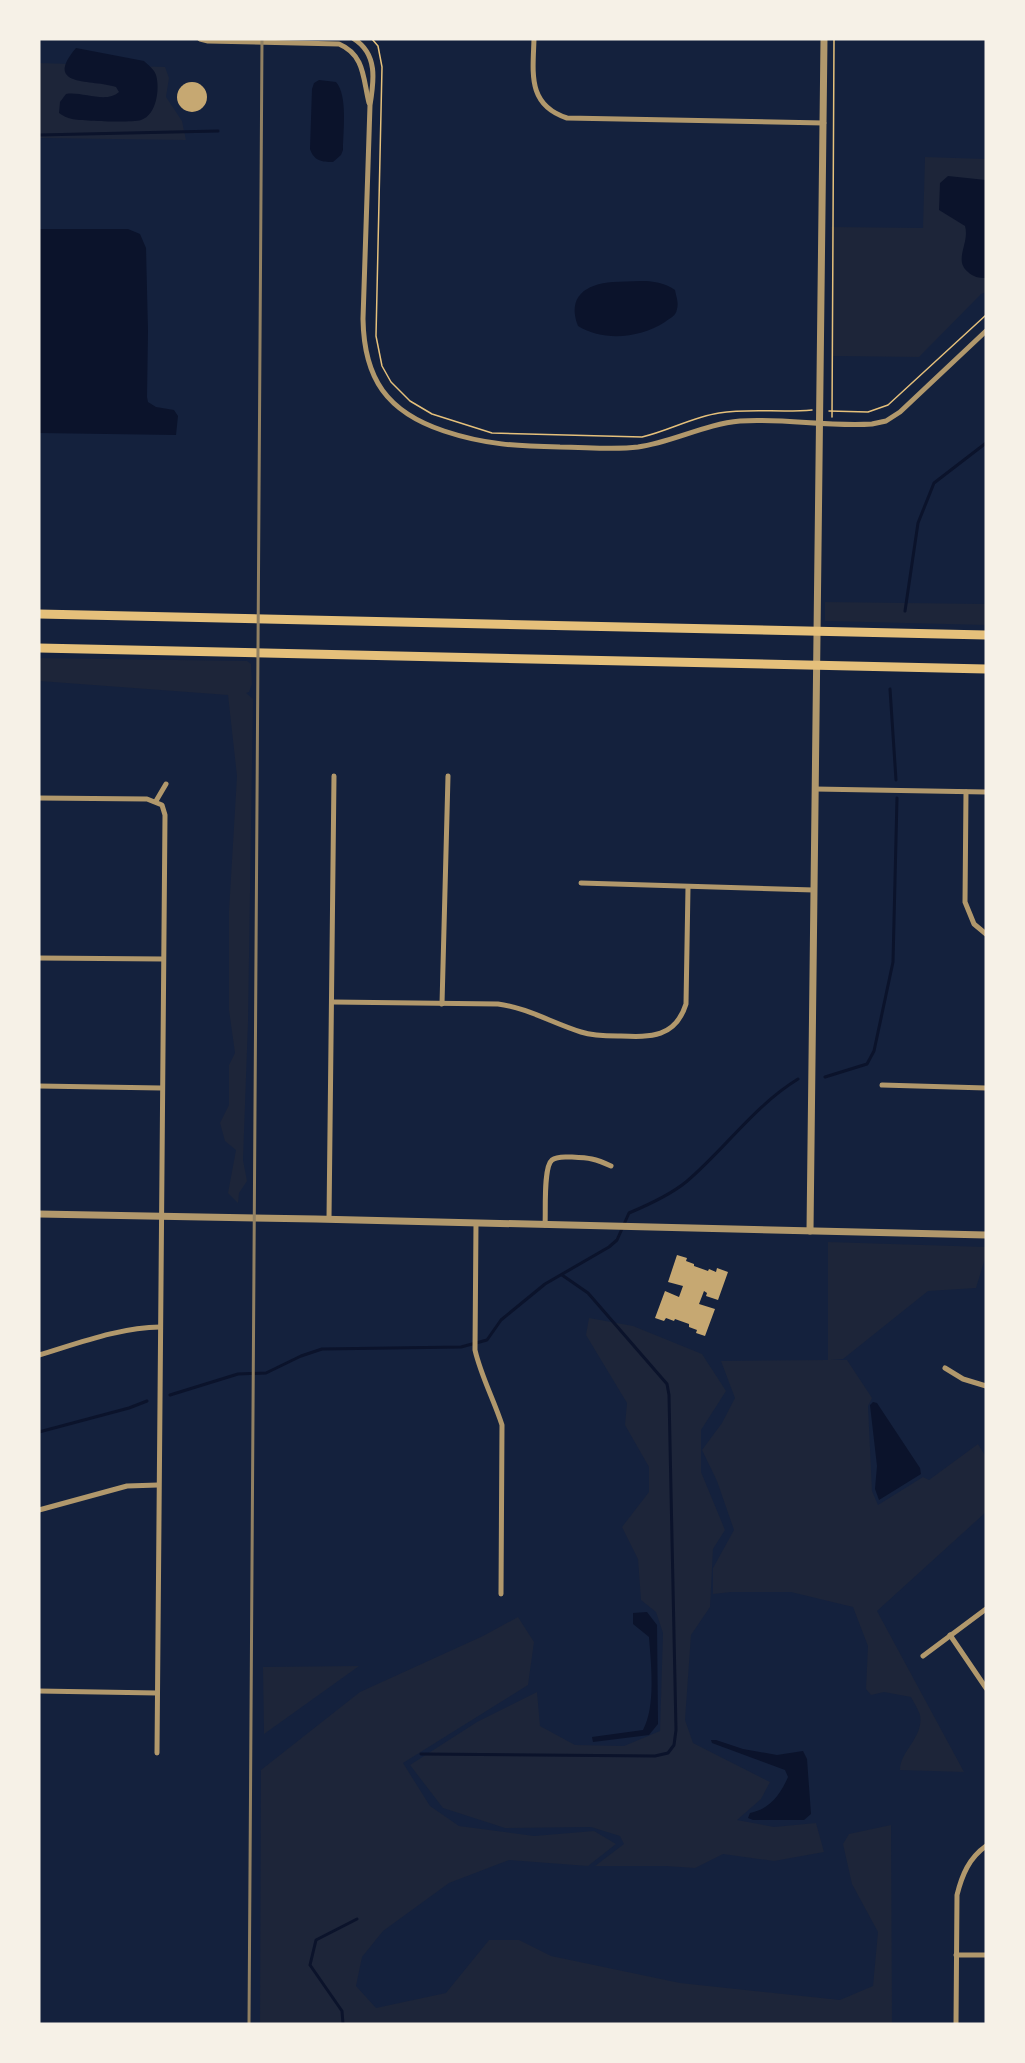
<svg xmlns="http://www.w3.org/2000/svg" width="1025" height="2063" font-family="'Sofia Sans Condensed',sans-serif">
<style>
.green{fill:#1d2539}
.water{fill:#0b132b}
.lines{fill:none;stroke-linecap:round;stroke-linejoin:round}
.stream{stroke:#0b132b;stroke-width:3}
.building{fill:#c6a872}
.path{stroke:#e5c07b;stroke-width:1.5}
.minor{stroke:#b1986c;stroke-width:5}
.tertiary{stroke:#b1986c;stroke-width:7}
.motorway{stroke:#e5c07b;stroke-width:9}
.rail{stroke:#918062;stroke-width:3}
</style>
<rect width="100%" height="100%" fill="#14213d"/>
<!-- green -->
<g class="green">
<polygon points="39,63 165,67 169,78 166,97 182,121 186,140 39,138"/>
<polygon points="925,157 986,159 986,292 981,294 919,357 833,356 831,227 923,228"/>
<polygon points="825,602 986,604 986,625 825,621"/>
<polygon points="39,658 247,661 251,664 252,684 249,692 246,693 253,699 248,1022 243,1160 247,1181 239,1193 238,1203 228,1193 236,1150 225,1141 220,1123 229,1105 229,1065 235,1053 229,1010 229,911 237,776 228,695 39,681"/>
<path d="M828,1242L986,1247V1255L976,1288L928,1291L843,1359L831,1360H847L872,1398L868,1406L872,1491L878,1505L923,1477L929,1480L978,1444L986,1457V1512L877,1611L964,1772L900,1770C900,1751 924,1737 920,1715C918,1709 914,1703 911,1697L884,1692L871,1695L866,1689L868,1646L853,1607L791,1592H731L713,1594V1568L734,1530L717,1481L702,1450L722,1423L735,1398L721,1361L828,1360Z"/>
<polygon points="589,1318 633,1326 702,1354 726,1391 701,1430 701,1472 725,1530 713,1549 710,1607 691,1635 685,1720 693,1743 770,1782 761,1799 737,1820 774,1827 816,1823 824,1852 774,1861 723,1854 695,1868 666,1866 595,1866 624,1844 620,1836 591,1827 505,1828 443,1808 410,1765 477,1722 537,1692 540,1726 575,1745 624,1746 660,1731 663,1633 656,1612 641,1600 638,1559 622,1527 649,1492 649,1467 625,1425 627,1403 586,1335"/>
<polygon points="518,1617 534,1642 528,1685 403,1763 430,1806 459,1826 534,1836 594,1831 616,1844 588,1866 509,1860 449,1883 383,1931 362,1957 356,1986 376,2008 446,1993 489,1940 519,1940 551,1956 680,1983 840,2000 873,1986 878,1932 852,1884 843,1844 849,1834 891,1825 892,2024 260,2024 261,1770 360,1692 483,1636"/>
<polygon points="359,1666 264,1734 263,1667"/>
</g>
<!-- water -->
<g class="water">
<path d="M76,48L144,61C148,65 154,69 156,75C160,88 157,115 141,120C131,123 83,121 72,119C67,118 63,116 59,113L60,102L66,94C82,91 106,104 119,92L116,87C93,79 42,88 76,48Z"/>
<path d="M319,80L336,82C348,95 343,133 343,150L341,155L333,162C322,162 314,161 310,149L312,89L314,83Z"/>
<path d="M948,176L986,180V278C979,278 973,277 968,272C953,260 970,243 965,226L939,210L940,183Z"/>
<polygon points="39,229 128,229 140,234 146,248 148,331 147,397 148,402 156,407 174,410 178,416 176,435 39,433"/>
<path d="M613,282C633,282 657,277 675,290C676,296 679,303 677,309C676,316 670,318 665,322C640,338 604,342 578,326C567,297 585,284 613,282Z"/>
<polygon points="873,1402 877,1403 920,1468 921,1474 879,1500 875,1489 877,1466 870,1405"/>
<path d="M647,1612L657,1625L658,1724L649,1735L593,1742L592,1737L643,1730C656,1706 651,1664 649,1637L633,1624V1613Z"/>
<path d="M711,1740H716L743,1749L777,1755L803,1751L807,1759L811,1814L804,1820H753L748,1818L750,1813C770,1809 780,1795 788,1777L785,1770L712,1743Z"/>
</g>
<g class="lines">
<!-- stream -->
<g class="stream">
<polyline points="39,135 218,131"/>
<polyline points="905,611 918,523 934,483 986,443"/>
<polyline points="890,689 896,780"/>
<polyline points="825,1077 867,1064 874,1051 893,962 897,798"/>
<path d="M170,1395L238,1374L266,1373L301,1356L322,1349L461,1347L487,1340L501,1320L545,1284L609,1247L617,1240L629,1213C648,1205 670,1195 686,1182C725,1149 754,1106 798,1079"/>
<polyline points="39,1432 129,1408 147,1401"/>
<polyline points="421,1754 655,1756 668,1753 674,1745 676,1730 669,1395 667,1384 588,1293 562,1275"/>
<polyline points="343,2024 342,2011 310,1965 316,1940 357,1919"/>
</g>
</g>
<!-- building -->
<g class="building">
<circle cx="192" cy="97" r="15"/>
<polygon points="677,1255 687,1258 686,1261 694,1264 694,1266 708,1271 709,1269 716,1272 717,1268 728,1272 718,1300 706,1296 707,1293 704,1291 699,1304 715,1309 705,1336 696,1333 697,1330 689,1327 689,1324 675,1319 674,1321 666,1318 664,1321 655,1318 665,1291 679,1297 683,1286 668,1282"/>
</g>
<g class="lines">
<!-- path -->
<g class="path">
<path d="M372,39L378,46L382,67L376,336L382,366L391,382L410,401L432,414L492,433L642,437C668,431 693,417 719,413C750,408 781,413 812,410"/>
<polyline points="829,411 868,412 888,405 986,315"/>
<polyline points="832,417 834,39"/>
</g>
<!-- minor -->
<g class="minor">
<path d="M200,39L208,41L339,44C365,55 363,79 369,103"/>
<path d="M354,39C378,54 374,81 370,105L363,319C364,379 387,412 444,431C486,445 517,446 560,447C586,447 613,450 638,447C673,442 705,424 740,421C784,418 828,427 872,424L886,421L900,412L986,331"/>
<path d="M534,39C533,73 527,105 567,118L824,123"/>
<polyline points="815,789 986,792"/>
<polyline points="966,792 965,902 974,924 986,934"/>
<polyline points="39,798 147,799 162,805 165,815 157,1753"/>
<polyline points="156,801 166,784"/>
<polyline points="581,883 814,890"/>
<polyline points="39,958 163,959"/>
<path d="M333,1002L498,1004C528,1008 552,1023 581,1032C593,1036 606,1036 618,1036C649,1037 675,1039 686,1004L688,887"/>
<polyline points="442,1004 448,776"/>
<polyline points="882,1085 986,1088"/>
<polyline points="39,1086 161,1088"/>
<polyline points="329,1219 334,776"/>
<path d="M476,1223L475,1350C481,1376 494,1400 502,1425L501,1594"/>
<path d="M545,1225C546,1212 543,1167 552,1160C557,1156 564,1157 570,1157C589,1158 594,1158 611,1166"/>
<path d="M39,1355C76,1344 121,1327 160,1327"/>
<polyline points="945,1368 963,1379 986,1386"/>
<polyline points="39,1510 127,1486 158,1485"/>
<polyline points="950,1635 986,1688"/>
<polyline points="923,1656 986,1609"/>
<polyline points="39,1691 157,1693"/>
<polyline points="956,1955 986,1955"/>
<path d="M956,2024L957,1895C962,1875 969,1858 986,1846"/>
</g>
<!-- tertiary -->
<g class="tertiary">
<polyline points="39,1214 316,1219 986,1235"/>
<polyline points="810,1231 824,39"/>
</g>
<!-- motorway -->
<g class="motorway">
<polyline points="39,614 986,635"/>
<polyline points="39,648 986,669"/>
</g>
<!-- rail -->
<polyline class="rail" points="249,2024 262,39"/>
</g>
<!-- border -->
<rect width="1025" height="2063" fill="none" stroke="#f6f1e7" stroke-width="81"/>
</svg>
